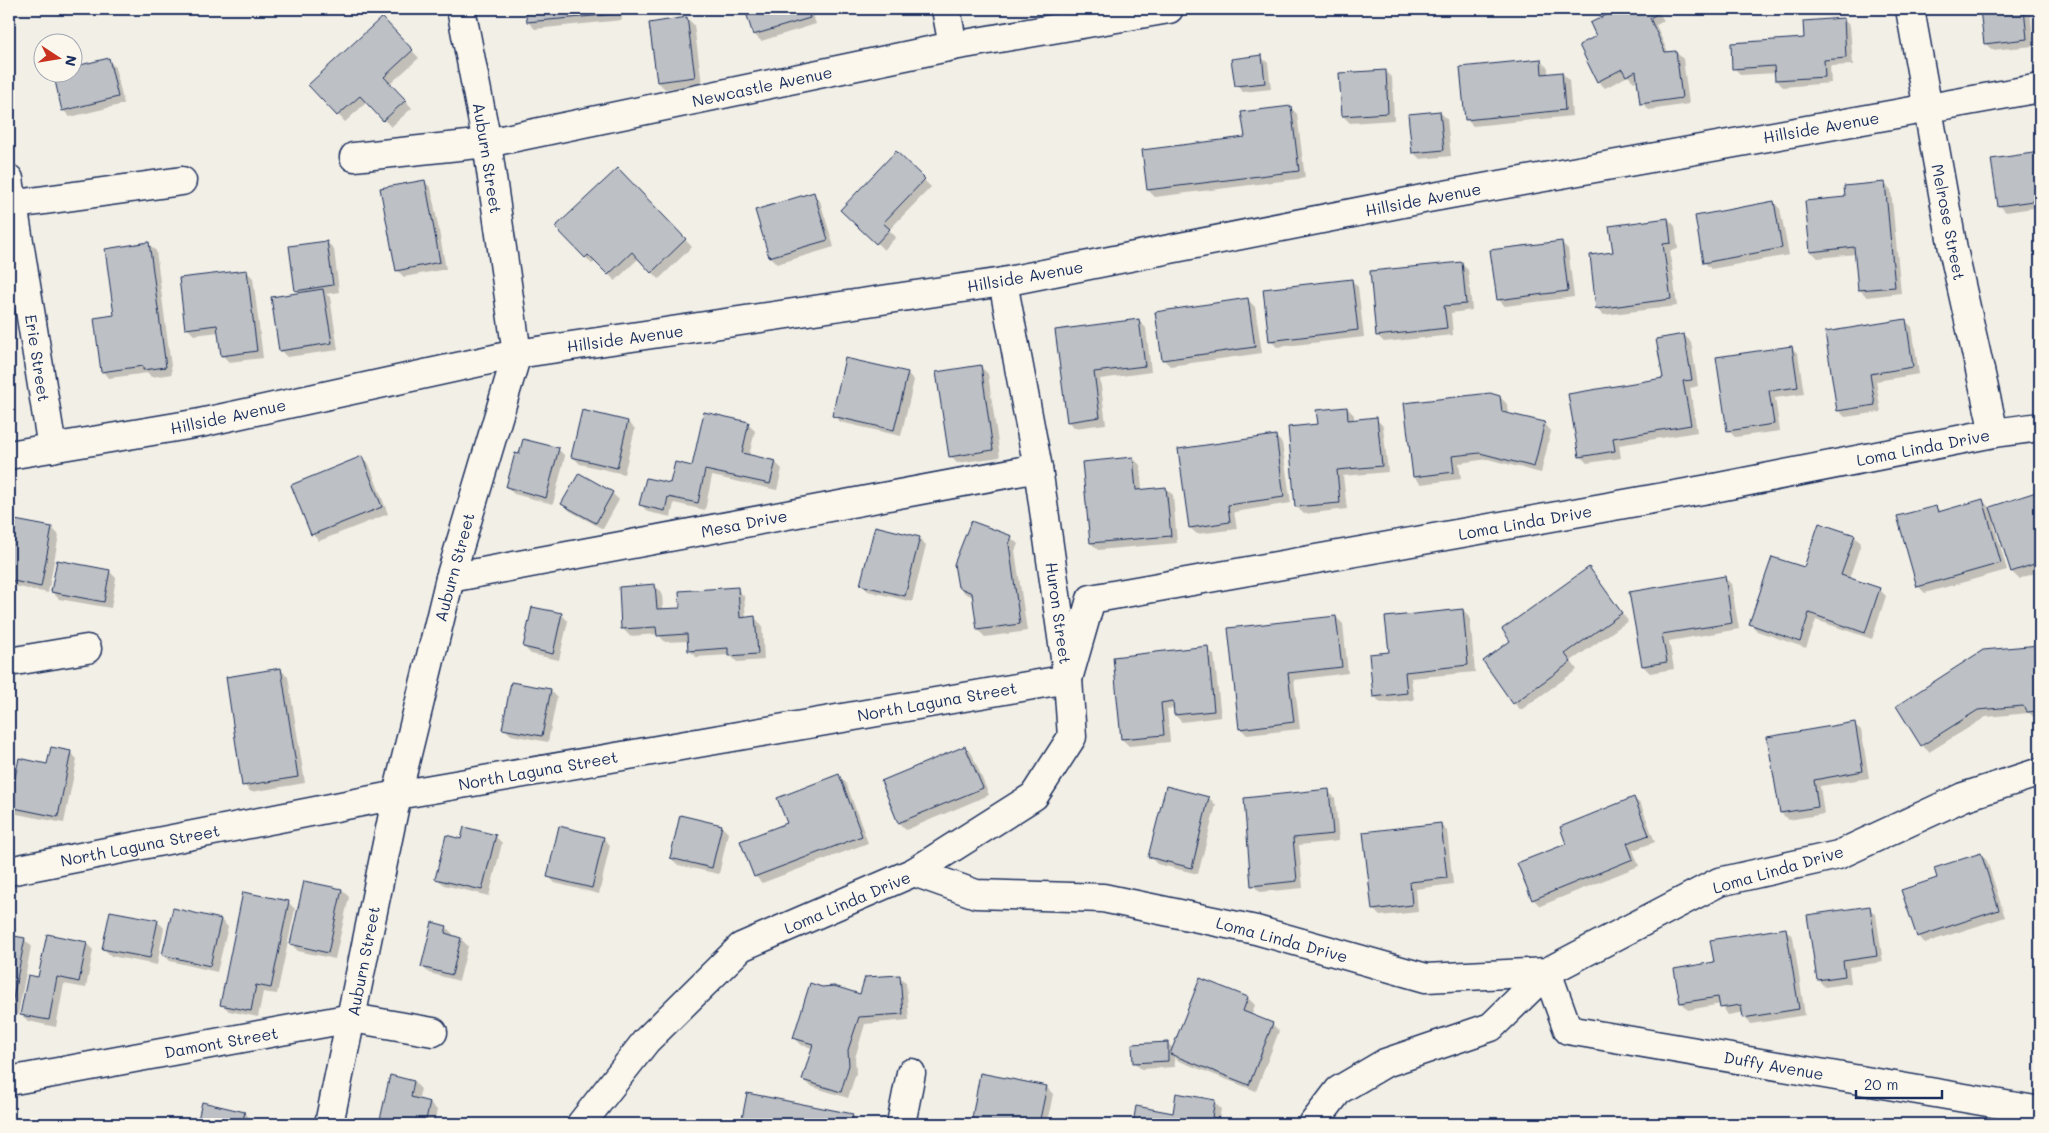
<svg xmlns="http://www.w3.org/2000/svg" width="2049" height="1133" font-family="Mali,sans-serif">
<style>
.shadow{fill:#0003}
.building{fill:#bdc0c4;stroke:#1b2f5e}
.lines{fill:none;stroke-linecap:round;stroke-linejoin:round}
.minor-casing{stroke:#1b2f5e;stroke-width:31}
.minor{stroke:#fbf7ec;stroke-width:28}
.labels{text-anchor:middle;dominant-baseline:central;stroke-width:4;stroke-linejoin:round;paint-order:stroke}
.street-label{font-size:16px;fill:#1b2f5e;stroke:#fbf7ec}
</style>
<rect width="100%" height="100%" fill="#f2efe6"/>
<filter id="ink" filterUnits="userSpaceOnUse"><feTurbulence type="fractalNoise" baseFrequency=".02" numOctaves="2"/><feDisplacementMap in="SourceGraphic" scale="10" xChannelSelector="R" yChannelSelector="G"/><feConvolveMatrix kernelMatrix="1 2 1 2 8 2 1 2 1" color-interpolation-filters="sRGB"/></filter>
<g filter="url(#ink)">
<!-- shadow -->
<g class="shadow">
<polygon points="527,9 621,9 622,20 535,29 528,22"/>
<polygon points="746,9 811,9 816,24 761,41 754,34"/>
<polygon points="1006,9 1040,9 1040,11 1008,11"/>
<polygon points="1621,9 1657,9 1664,21 1656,25 1668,53 1676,52 1683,59 1689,104 1649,110 1642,103 1638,80 1634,82 1628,76 1605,88 1598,81 1598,36 1592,23"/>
<polygon points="1981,9 2040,9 2030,11 2034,46 1992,50 1985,43"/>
<polygon points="687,18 694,25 702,84 665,89 658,82"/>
<polygon points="1843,19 1850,26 1853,65 1830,66 1831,83 1783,87 1776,80 1776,73 1741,75 1734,68 1805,40"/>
<polygon points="389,25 419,58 390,84 412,108 391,127 367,102 345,122 310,85"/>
<polygon points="1261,57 1268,63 1271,89 1243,92 1236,85"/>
<polygon points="108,60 115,67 124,104 70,117 63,110 72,72"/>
<polygon points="1541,61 1548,68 1548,75 1562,73 1569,80 1572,116 1473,126 1466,119"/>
<polygon points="1385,71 1392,78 1394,120 1350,123 1343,116"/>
<polygon points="1290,107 1297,114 1305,178 1155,197 1148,190 1246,138"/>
<polygon points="1440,112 1447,119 1451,156 1420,159 1413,152"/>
<polygon points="896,153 931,187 889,230 896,237 884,250 842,210"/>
<polygon points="2040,154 2040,207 2006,212 1999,205 1992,160"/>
<polygon points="618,169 692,247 659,279 639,258 615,281 596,261 592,264 557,227"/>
<polygon points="424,181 431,188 446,269 404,277 397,270"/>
<polygon points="1884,183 1891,190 1901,293 1867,297 1860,290 1856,254 1818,258 1811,251 1846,198"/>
<polygon points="813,194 820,201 834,247 777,264 770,257 756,210"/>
<polygon points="1773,202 1780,209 1789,255 1711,269 1704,262"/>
<polygon points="1668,219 1675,226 1678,249 1670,251 1677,306 1604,315 1597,308 1614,253"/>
<polygon points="327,242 334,249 339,292 326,294 330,297 338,350 287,357 280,350 300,294 297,290"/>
<polygon points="1561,242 1568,249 1574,297 1505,306 1498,299"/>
<polygon points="149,244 156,251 172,374 151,377 148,373 109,378 102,371 115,316"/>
<polygon points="1461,263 1468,270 1472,310 1451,313 1453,335 1384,342 1377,335"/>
<polygon points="246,271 253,278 263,358 229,362 222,355 219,332 194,335 187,328"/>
<polygon points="1351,280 1358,287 1364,337 1277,347 1270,340"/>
<polygon points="1248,300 1255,307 1262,353 1170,366 1163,359"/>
<polygon points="1905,320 1912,327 1919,374 1876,381 1881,412 1845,417 1838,410"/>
<polygon points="1139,321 1146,328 1151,372 1100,379 1106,424 1075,428 1068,421 1056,331"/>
<polygon points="1684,335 1691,342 1698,386 1690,388 1697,432 1619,445 1621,458 1587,463 1580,456 1665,379"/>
<polygon points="1791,347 1798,354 1804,394 1775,398 1780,431 1735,437 1728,430"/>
<polygon points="981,367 988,374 1000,457 957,463 950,456"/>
<polygon points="907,373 914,380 901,436 840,422 833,415"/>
<polygon points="1500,397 1507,404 1508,414 1545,424 1551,431 1541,473 1488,459 1459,463 1461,479 1421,484 1414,477"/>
<polygon points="1347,408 1354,415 1354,421 1376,419 1383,426 1388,472 1343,476 1347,509 1304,514 1297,507 1319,425"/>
<polygon points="628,422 635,429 624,474 580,464 573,457"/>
<polygon points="748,424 755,431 749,456 775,462 782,469 777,490 712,476 705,510 674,503 671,517 648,512 641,505 693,467"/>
<polygon points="1275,436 1282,443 1291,503 1234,512 1237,529 1197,534 1190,528"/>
<polygon points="558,449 565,456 553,504 514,494 507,487 520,455"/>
<polygon points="362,458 369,464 388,514 319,541 312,534"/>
<polygon points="1133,458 1140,465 1142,490 1166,488 1173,495 1177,543 1098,550 1091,543"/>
<polygon points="579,475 612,493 619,500 603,529 570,511 563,504"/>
<polygon points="2035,493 2040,498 2040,571 2019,579 2012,572 1996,524 1994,524 2007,570 1925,593 1918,586 1936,507 1941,512 1983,501 1990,508"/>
<polygon points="52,528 59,535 48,593 9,585 9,547 11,548"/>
<polygon points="1854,536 1861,543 1849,579 1879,589 1886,596 1872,639 1816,620 1806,648 1757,631 1751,624 1805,569"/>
<polygon points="919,538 926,545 912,602 868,591 861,584"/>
<polygon points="1011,538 1018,544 1015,551 1027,631 985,637 978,630 974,597 966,594 959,587"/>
<polygon points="1589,568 1628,621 1571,661 1577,670 1521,710 1514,703 1512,642"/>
<polygon points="109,571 116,578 111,608 59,599 52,592"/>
<polygon points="1724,577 1731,584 1739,629 1669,641 1674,669 1650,673 1643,666 1631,593"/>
<polygon points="655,586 662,592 663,610 681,609 737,589 744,596 746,618 755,618 762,625 764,660 737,662 730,655 696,657 689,650 688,641 665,642 658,634 630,636 623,629"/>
<polygon points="1463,610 1470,617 1475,672 1411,678 1414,700 1381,703 1374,696 1390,653"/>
<polygon points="561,614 568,621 559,660 531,654 524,647"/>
<polygon points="1336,617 1343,624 1348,673 1294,680 1300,729 1247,735 1240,728"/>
<polygon points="2040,646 2040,718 2035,718 2029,713 1986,717 1929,752 1922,745 1897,706 1984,651"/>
<polygon points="1207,648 1214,655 1221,717 1182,722 1175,715 1175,708 1167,709 1170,742 1129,746 1122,739 1114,658"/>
<polygon points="281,670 288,677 305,783 251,792 244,785"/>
<polygon points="550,690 557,697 548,742 511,735 504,728"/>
<polygon points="1854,724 1861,730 1869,778 1820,786 1824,814 1788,820 1781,813 1768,738"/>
<polygon points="9,731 14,736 9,763"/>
<polygon points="965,747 972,754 989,795 906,830 899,823 882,782"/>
<polygon points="70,752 77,759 64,823 17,814 10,807 48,766"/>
<polygon points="839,776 846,783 868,843 762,883 755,876 788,823"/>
<polygon points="1328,791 1335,798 1339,841 1299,845 1303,888 1260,892 1253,885"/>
<polygon points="1209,798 1216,805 1198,874 1157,864 1150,857"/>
<polygon points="1634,798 1641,805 1655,842 1633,850 1639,866 1540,906 1533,899 1568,844"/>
<polygon points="1440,824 1447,831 1453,884 1416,889 1418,912 1380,916 1373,909"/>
<polygon points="721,826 728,833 719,874 678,865 671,858"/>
<polygon points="495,836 502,843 489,896 444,885 437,878 462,840"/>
<polygon points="603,838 610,845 599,894 555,883 548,876"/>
<polygon points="1981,854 1987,861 2005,917 1925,943 1918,936 1939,878"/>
<polygon points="342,890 349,897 335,959 298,951 291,944"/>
<polygon points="288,902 295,909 277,994 263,992 258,1017 229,1011 222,1004"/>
<polygon points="1869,908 1876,915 1883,962 1849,967 1851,983 1825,987 1818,980"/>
<polygon points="174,909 221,920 228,927 217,972 170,961 163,954"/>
<polygon points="157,921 164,928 157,965 111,956 104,949"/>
<polygon points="446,927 453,934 452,937 461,939 468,946 459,981 429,973 422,966"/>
<polygon points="1786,930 1793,937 1805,1015 1751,1024 1744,1017 1744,1012 1728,1015 1721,1004 1688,1010 1681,1003 1715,963"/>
<polygon points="9,936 24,939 31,946 18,1015 9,1014"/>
<polygon points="86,943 93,950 86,988 64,984 56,1027 28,1021 21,1014"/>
<polygon points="899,976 906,983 909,1020 865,1024 855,1058 856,1073 848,1098 810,1086 803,1080 813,1048 801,1045 795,1038 861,995"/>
<polygon points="1200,980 1248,998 1255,1005 1251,1016 1272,1024 1279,1031 1256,1091 1179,1061 1174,1057 1175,1067 1141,1069 1134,1062 1167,1043 1174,1049"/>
<polygon points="981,1075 1046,1087 1053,1094 1047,1124 972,1124"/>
<polygon points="391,1077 414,1082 421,1089 418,1100 430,1103 437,1110 434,1124 381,1124"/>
<polygon points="748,1095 852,1115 859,1122 859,1124 742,1124"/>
<polygon points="1214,1102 1221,1109 1219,1120 1242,1124 1134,1124 1137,1107 1174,1114"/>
<polygon points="203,1103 245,1113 252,1120 251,1124 198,1124"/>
</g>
<!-- building -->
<g class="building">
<polygon points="525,9 615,9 615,14 527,22"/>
<polygon points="745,9 807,9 810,18 753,35"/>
<polygon points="1618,9 1655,9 1657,14 1650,18 1665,52 1676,51 1682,98 1640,104 1636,71 1626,76 1622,69 1597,82 1579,45 1596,36 1590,23"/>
<polygon points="1980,9 2024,9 2027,39 1984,44"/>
<polygon points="382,17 413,50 384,77 406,100 383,121 360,96 337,116 308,85"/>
<polygon points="687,17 695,77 657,82 649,23"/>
<polygon points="1844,18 1846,58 1824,60 1825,77 1775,80 1774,66 1732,69 1731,43 1804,38 1803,21"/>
<polygon points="1262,55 1265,83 1235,86 1231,59"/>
<polygon points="109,58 118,97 62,111 53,72 72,72 72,67"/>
<polygon points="1541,59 1542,74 1562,72 1565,110 1465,120 1460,67"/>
<polygon points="1386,70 1388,113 1342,116 1339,73"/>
<polygon points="1291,106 1299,171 1147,190 1142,150 1245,137 1241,112"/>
<polygon points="1440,111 1444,150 1412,153 1408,114"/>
<polygon points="896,151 925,179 883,223 890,229 876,244 840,210"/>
<polygon points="2040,152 2040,200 1998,206 1991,159"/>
<polygon points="618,168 686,239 651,273 632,252 608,275 588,255 585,258 555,227"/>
<polygon points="425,180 440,262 396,271 380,188"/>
<polygon points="1885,182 1895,287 1858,290 1854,247 1810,252 1805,201 1845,197 1844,186"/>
<polygon points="814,192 828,240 769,257 755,210"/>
<polygon points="1774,201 1782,248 1703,263 1695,216"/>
<polygon points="1668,218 1671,243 1663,244 1671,299 1596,309 1590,255 1613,252 1609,226"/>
<polygon points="327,241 333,285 295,291 289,246"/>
<polygon points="1562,241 1568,291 1497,300 1490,250"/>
<polygon points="149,242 166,367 143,370 143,366 101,372 94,318 114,315 105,249"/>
<polygon points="1462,262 1466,304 1444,306 1447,328 1376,336 1370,271"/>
<polygon points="247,270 257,351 221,356 217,325 185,329 179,278"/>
<polygon points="1352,279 1358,330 1269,341 1263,289"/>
<polygon points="323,289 332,343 279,351 271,297"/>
<polygon points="1248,298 1255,347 1162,360 1155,312"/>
<polygon points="1139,319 1145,366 1094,372 1100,417 1067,422 1055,330"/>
<polygon points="1906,319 1913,367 1870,374 1875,405 1837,411 1825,332"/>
<polygon points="2036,325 2040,325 2040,347"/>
<polygon points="1684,334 1692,380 1683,381 1691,425 1613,438 1615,451 1579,457 1568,394 1663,378 1656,339"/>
<polygon points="1792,346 1798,387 1769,391 1774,424 1727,431 1716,357"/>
<polygon points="845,358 908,372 894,430 832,416"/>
<polygon points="981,365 993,450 949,457 936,372"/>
<polygon points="1490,393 1500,396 1502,412 1545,422 1534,467 1480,453 1452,456 1454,472 1413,477 1404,403"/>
<polygon points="1347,407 1348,420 1377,417 1382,466 1337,470 1340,503 1295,507 1288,427 1318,424 1316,410"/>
<polygon points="582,410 628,421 617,468 571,457"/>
<polygon points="704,412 749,422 742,453 776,461 770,484 705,470 698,503 668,497 665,511 639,505 646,478 670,483 675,462 692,466"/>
<polygon points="1276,435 1284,497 1228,505 1230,522 1189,528 1178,449"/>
<polygon points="523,439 559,448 546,498 506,487 515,453 519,454"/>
<polygon points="362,456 382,507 311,535 291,485"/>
<polygon points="1133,457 1136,490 1166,487 1171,536 1090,543 1082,462"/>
<polygon points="579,473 613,492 596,523 561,504"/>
<polygon points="2036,492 2040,506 2040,550 2037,551 2040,562 2011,572 1990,507"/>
<polygon points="1983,499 2001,563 1917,587 1897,516 1936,506 1938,512"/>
<polygon points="15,520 52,527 41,587 9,580 9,546 10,547"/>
<polygon points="971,521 1012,536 1009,544 1020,624 977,630 972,593 958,587 954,564"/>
<polygon points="1819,523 1855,535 1841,575 1880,588 1865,633 1809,613 1800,642 1749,624 1772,557 1804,567"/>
<polygon points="875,526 920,537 905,596 860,585"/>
<polygon points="57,560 110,570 104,602 51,592"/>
<polygon points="1589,567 1622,613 1565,654 1571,662 1513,704 1483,661 1510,641 1502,629"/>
<polygon points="1725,576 1732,623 1662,634 1667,662 1642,666 1629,592"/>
<polygon points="655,584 657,609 680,608 679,591 738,587 740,618 755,616 758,654 728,656 728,648 688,651 687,634 657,636 656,627 621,629 619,587"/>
<polygon points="532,607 562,613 553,654 523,647"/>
<polygon points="1463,609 1468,665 1405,672 1407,693 1373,697 1369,654 1389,652 1385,617"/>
<polygon points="1336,616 1342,667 1288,673 1294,722 1239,729 1228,628"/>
<polygon points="2040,645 2040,711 2027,712 2023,706 1978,710 1921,746 1896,706 1983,650"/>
<polygon points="1208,646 1214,711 1174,715 1173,701 1161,703 1164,735 1121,739 1113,657"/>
<polygon points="281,668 298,777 242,786 226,677"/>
<polygon points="511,682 551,689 542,736 502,729"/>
<polygon points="1855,722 1863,771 1814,780 1818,807 1780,813 1767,737"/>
<polygon points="965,746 983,788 898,823 881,781"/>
<polygon points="51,747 71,751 58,817 9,807 19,758 47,764"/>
<polygon points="839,774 862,836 754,877 740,841 787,823 777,798"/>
<polygon points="1166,786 1209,797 1192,868 1148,857"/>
<polygon points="1329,789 1333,834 1293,838 1297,881 1251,886 1244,798"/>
<polygon points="1634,797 1649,835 1627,843 1633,859 1532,900 1517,863 1566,844 1560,827"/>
<polygon points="680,815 722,825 712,868 670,858"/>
<polygon points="1441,823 1447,878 1410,882 1412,905 1372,910 1363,832"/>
<polygon points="559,826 604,837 592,888 547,877"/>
<polygon points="464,827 496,835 482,890 435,879 446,835 461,839"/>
<polygon points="1981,853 1999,910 1917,937 1901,890 1937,878 1934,868"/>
<polygon points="304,881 342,889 328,953 290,944"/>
<polygon points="243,892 289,901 271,988 256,985 251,1011 220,1005"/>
<polygon points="1870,906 1877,956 1843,961 1845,976 1817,980 1807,915"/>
<polygon points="173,908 221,919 210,966 162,955"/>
<polygon points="110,911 158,920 150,958 102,949"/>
<polygon points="432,922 447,926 445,933 461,938 452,975 421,967"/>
<polygon points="1786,928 1799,1009 1743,1018 1741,1005 1720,1008 1718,997 1680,1003 1674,969 1714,962 1710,940"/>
<polygon points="47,934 87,942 79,982 57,977 49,1020 20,1015 28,975 38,977"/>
<polygon points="9,935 25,938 11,1009 9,1009"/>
<polygon points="900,975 903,1014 859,1017 848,1050 849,1065 841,1092 802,1080 813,1044 793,1038 810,983 822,987 834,986 860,994 865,977"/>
<polygon points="1200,978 1248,997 1243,1011 1273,1023 1249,1085 1170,1054"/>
<polygon points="1168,1042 1168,1061 1133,1063 1132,1044"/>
<polygon points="980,1073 1047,1086 1039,1124 971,1124"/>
<polygon points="390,1075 414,1081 411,1097 430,1102 425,1124 379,1124"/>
<polygon points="747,1093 853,1114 851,1124 741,1124"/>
<polygon points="1176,1093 1215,1100 1212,1117 1245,1124 1133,1124 1136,1106 1173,1113"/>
<polygon points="202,1102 245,1112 242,1124 197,1124"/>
</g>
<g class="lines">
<!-- minor casing -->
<g class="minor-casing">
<g id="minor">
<polyline points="946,9 953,46"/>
<polyline points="1910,9 1953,249 1994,433"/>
<polyline points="354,157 487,143 953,46 1169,9"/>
<polyline points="9,179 52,448"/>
<polyline points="9,205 182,181"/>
<polyline points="9,455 200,423 517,354 1003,282 1428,198 2040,88"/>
<polyline points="450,578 1038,468"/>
<polyline points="9,662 87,649"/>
<polyline points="9,871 397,795 1068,679 1091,599 1714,488 1994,433 2040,427"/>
<polyline points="914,872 976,894 1103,898 1256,930 1426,978 1547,972 1719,882 1838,855 1963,797 2040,772"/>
<polyline points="9,1081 352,1018 433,1032"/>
<polyline points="329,1124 397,795 450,578 517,354 487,143 461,9"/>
<polyline points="581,1124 646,1041 741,947 914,872 1034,796 1072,737 1068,679 1038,468 1003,282"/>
<polyline points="901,1124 911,1073"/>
<polyline points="1313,1124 1339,1090 1385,1063 1491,1027 1547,972 1568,1030 2040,1111"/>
</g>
</g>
<!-- minor -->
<use href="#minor" class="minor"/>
</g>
</g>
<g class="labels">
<!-- street labels -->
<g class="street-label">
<text transform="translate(762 86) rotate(-12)">Newcastle Avenue</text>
<text transform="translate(1821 127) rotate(-10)">Hillside Avenue</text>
<text transform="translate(488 158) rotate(81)">Auburn Street</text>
<text transform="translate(1423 199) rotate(-11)">Hillside Avenue</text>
<text transform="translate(1949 222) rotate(79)">Melrose Street</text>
<text transform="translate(1025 276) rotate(-10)">Hillside Avenue</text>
<text transform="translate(625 338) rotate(-8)">Hillside Avenue</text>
<text transform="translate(38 358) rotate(81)">Erie Street</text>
<text transform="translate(228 416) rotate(-12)">Hillside Avenue</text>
<text transform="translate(1923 447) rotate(-11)">Loma Linda Drive</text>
<text transform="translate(1525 522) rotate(-10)">Loma Linda Drive</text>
<text transform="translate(744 523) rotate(-11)">Mesa Drive</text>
<text transform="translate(454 567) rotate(-75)">Auburn Street</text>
<text transform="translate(1059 613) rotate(82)">Huron Street</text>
<text transform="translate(937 701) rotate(-10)">North Laguna Street</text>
<text transform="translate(538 770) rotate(-10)">North Laguna Street</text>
<text transform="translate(140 845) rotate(-11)">North Laguna Street</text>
<text transform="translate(1778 869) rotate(-16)">Loma Linda Drive</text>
<text transform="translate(847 902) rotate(-23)">Loma Linda Drive</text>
<text transform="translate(1282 939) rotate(15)">Loma Linda Drive</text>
<text transform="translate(363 961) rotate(-79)">Auburn Street</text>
<text transform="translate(221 1042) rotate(-10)">Damont Street</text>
<text transform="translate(1774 1065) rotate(10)">Duffy Avenue</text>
</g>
</g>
<!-- margin -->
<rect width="2049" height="1133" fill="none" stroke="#fbf7ec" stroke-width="30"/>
<rect x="15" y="15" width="2019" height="1103" fill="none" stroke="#1b2f5e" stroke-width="2" filter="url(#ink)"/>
<!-- north arrow -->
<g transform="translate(58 58) rotate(102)"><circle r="24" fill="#fbf7ec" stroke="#a1a7b3"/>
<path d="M0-4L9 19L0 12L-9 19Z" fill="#c8321e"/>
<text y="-8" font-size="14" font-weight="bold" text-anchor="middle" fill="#1b2f5e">N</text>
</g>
<!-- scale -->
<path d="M1856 1090v8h86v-8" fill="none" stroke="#1b2f5e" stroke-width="2.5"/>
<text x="1864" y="1090" font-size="15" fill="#1b2f5e" stroke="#fbf7ec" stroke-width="4" paint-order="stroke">20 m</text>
</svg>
